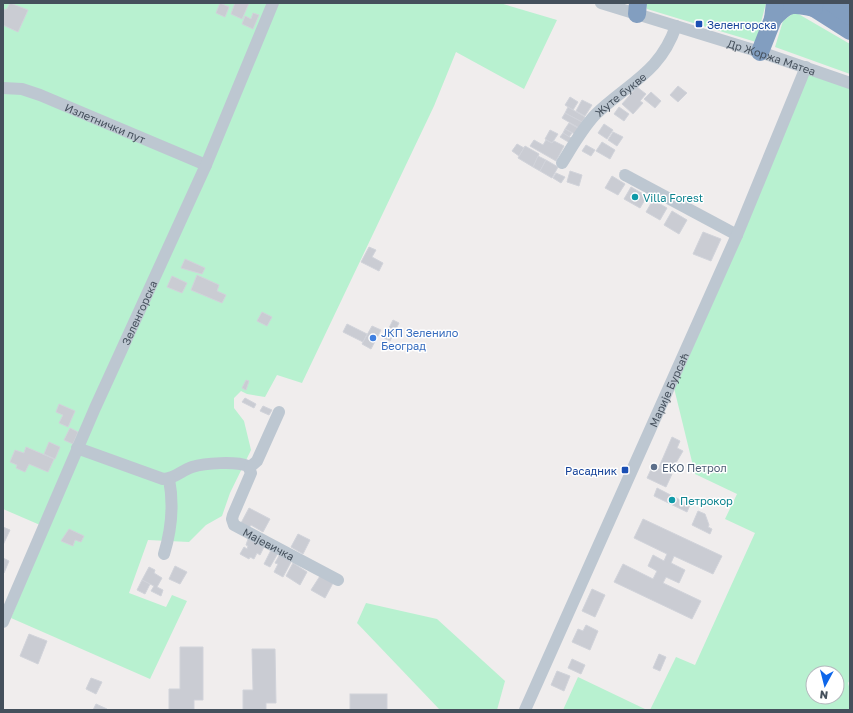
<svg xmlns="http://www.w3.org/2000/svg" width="853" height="713" font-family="'Golos Text',sans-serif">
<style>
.green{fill:#b8f1d0;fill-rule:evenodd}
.building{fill:#caccd3;stroke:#d1d3da}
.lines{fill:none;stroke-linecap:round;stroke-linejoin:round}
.minor{stroke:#bdc7d1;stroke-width:12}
.highway{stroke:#829ec0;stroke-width:18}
.transit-dot{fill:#1a4fb4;stroke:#fff;stroke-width:1.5}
.culture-dot{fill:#0f9aa8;stroke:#fff;stroke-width:1.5}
.shop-dot{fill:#3f7fe0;stroke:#fff;stroke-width:1.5}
.service-dot{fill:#5c6f8a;stroke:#fff;stroke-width:1.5}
.labels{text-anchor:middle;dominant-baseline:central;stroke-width:3;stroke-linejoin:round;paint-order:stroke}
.transit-label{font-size:11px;fill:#164399;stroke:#fff;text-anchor:start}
.street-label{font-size:11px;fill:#45505c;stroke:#fff}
.culture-label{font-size:11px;fill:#0d838f;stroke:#fff;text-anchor:start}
.shop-label{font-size:11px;fill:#366cbe;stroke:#fff;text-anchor:start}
.service-label{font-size:11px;fill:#4e5e75;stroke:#fff;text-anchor:start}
</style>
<rect width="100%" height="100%" fill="#f0eded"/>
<!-- green -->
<g class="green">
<polygon points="3,3 500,3 557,20 524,89 456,52 434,106 302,383 277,375 265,397 247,394 241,391 234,398 234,408 244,421 251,450 230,493 222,516 206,525 189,542 148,540 129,593 166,607 172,595 187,601 150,679 11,618 47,528 3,509"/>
<polygon points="646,3 766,3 756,42 647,9"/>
<polygon points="795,12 850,44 850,74 775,47 783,21"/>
<path d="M806,67L850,83V680L848,683L850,690V710H650L676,657L695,665L755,533L725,519L737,494L695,474L674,388ZM813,673H837V697H813Z"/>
<polygon points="366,603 437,619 505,681 497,710 440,710 357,623"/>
<polygon points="578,677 647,710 563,710"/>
</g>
<!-- building -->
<g class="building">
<polygon points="10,3 28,10 18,32 3,25 3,10 7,9"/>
<polygon points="220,3 229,7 225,17 216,13"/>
<polygon points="235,3 249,3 242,19 231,14"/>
<polygon points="253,13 259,15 253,29 242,24 245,16 251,19"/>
<polygon points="678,86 687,93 678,102 670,95"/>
<polygon points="637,87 646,94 640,101 643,103 633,114 622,104"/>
<polygon points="651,92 661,101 655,108 644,99"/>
<polygon points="570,97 578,102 573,110 565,105"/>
<polygon points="582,100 592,105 585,116 576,111"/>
<polygon points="568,107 585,117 582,122 565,113"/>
<polygon points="619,107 629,114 624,121 614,114"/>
<polygon points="565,113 582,122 579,128 562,118"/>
<polygon points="569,123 578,128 575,134 565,129"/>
<polygon points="604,124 613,130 607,139 598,133"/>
<polygon points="565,129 572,133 569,137 563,133"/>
<polygon points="550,130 558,134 552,143 545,139"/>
<polygon points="613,132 623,137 617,146 608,140"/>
<polygon points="563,133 573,139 570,143 560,137"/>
<polygon points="534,140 543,145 546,140 552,143 554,141 564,146 556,161 530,146"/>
<polygon points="602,142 615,150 610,159 596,151"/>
<polygon points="517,144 524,148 519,156 512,151"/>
<polygon points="586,145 595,150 591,156 582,151"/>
<polygon points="525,146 539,154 533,167 518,158"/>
<polygon points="538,156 546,160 540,171 533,167"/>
<polygon points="546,160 558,167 552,178 540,171"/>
<polygon points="570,171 582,175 579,186 567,182"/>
<polygon points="556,173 565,177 561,183 553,178"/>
<polygon points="612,176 625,184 618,195 605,188"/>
<polygon points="631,187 643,194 642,195 646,198 640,208 624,199"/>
<polygon points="653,200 667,208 660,220 646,212"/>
<polygon points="672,211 687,220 679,234 664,225"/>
<polygon points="703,232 721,239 711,261 693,254"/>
<polygon points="369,247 376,250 372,257 383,263 379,271 361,262"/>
<polygon points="185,259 205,268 202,274 181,268"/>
<polygon points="197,275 219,285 217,291 226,295 222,303 191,290"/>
<polygon points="172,276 187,283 182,293 167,287"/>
<polygon points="262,312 272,317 267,326 257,321"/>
<polygon points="393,320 399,323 390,341 384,338"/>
<polygon points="347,324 367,334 363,342 343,332"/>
<polygon points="372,326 381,330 371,349 362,344"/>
<polygon points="246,380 249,381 246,390 242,388"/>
<polygon points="245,398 256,404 254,408 242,402"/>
<polygon points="59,404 75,411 68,427 59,423 63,415 56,412"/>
<polygon points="263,406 272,410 269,415 260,411"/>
<polygon points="70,428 78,432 73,444 64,440"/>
<polygon points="672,437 680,441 677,448 683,451 670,473 659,467"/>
<polygon points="49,442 60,447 55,459 44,454"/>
<polygon points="26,447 54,459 48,472 29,464 25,472 16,468 17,465 10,462 15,450 24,453"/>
<polygon points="653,465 672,474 666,487 647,478"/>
<polygon points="657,488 690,505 687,512 654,496"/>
<polygon points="249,508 270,519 263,532 251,525 249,528 241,523"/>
<polygon points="698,511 705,514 709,525 708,527 712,529 710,534 692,525"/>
<polygon points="643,519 722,556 713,574 674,556 671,563 685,570 679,583 666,577 663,583 701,601 692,619 614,582 623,564 653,579 657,571 648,566 653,555 664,561 667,554 634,538"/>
<polygon points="3,527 10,530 3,545"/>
<polygon points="69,529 84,536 81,542 75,540 73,546 61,541"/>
<polygon points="298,534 310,540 303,554 291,547"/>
<polygon points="248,539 264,547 260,555 257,553 254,559 250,557 249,559 240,554 244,547 247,549 248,546 246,545"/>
<polygon points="271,550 278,553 270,567 264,564"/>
<polygon points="280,554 292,560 283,577 274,572 278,564 275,563"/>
<polygon points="3,558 9,561 4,573 3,572"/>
<polygon points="293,563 307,572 300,585 286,576"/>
<polygon points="175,566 187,572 180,584 169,579"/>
<polygon points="149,567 155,570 154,573 162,578 157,587 163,590 161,596 151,591 154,586 142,580"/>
<polygon points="320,576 333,583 325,598 311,590"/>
<polygon points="142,580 150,584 145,594 137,590"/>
<polygon points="592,589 605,595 595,617 582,611"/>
<polygon points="586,625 598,631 590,650 572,642 578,629 583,631"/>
<polygon points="29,634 47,641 38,664 20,656"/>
<polygon points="180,647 203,647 203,700 194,700 194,710 169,710 169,689 180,689"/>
<polygon points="252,649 275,649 276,703 266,703 266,710 243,710 243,690 253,690"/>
<polygon points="659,654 666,657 660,671 653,668"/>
<polygon points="572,659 585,665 581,674 568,668"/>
<polygon points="557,671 570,676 564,691 551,685"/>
<polygon points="91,678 102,682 96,694 86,689"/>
<rect x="350" y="694" width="37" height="16"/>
<polygon points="96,704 107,709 106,710 93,710"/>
</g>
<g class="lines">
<!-- minor -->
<g class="minor">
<path id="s1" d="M601,3L760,52L850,83"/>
<path id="s2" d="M3,88L22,89L40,95L206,165"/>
<path id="s3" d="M562,163C572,147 582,129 595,115C628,83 660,73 676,26"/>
<polyline points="625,175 737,235"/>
<path id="s4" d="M77,448L163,479C175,479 182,470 192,467C205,463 236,461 248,466L251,473L233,515L232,519L234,525L338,580"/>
<polyline points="250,467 257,461 279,412"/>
<path d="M164,554C172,528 174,505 169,479"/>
<path id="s5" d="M3,622L95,408L206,165L273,3"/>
<path id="s6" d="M525,710L737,235L806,67"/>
</g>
<!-- highway -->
<g class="highway">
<polyline points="806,3 850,31"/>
<polyline points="832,3 850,16"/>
<polyline points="637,14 638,3"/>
<path d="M773,19C788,2 794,3 814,8"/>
<polyline points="760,52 773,19 775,3"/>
</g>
</g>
<!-- markers -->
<g class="transit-dot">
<rect x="695" y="20" width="8" height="8" rx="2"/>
<rect x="621" y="466" width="8" height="8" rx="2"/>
</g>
<g class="culture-dot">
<circle cx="635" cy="197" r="4"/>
<circle cx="672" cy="500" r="4"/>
</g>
<circle class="shop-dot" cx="373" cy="338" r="4"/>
<circle class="service-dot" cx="654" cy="467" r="4"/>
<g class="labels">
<!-- transit labels -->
<g class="transit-label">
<text x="707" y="24">Зеленгорска</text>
<text x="617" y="470" text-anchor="end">Расадник</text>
</g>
<!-- street labels -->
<g class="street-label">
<text stroke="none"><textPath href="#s1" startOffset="179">Др Жоржа Матеа</textPath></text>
<text stroke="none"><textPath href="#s3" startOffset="91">Жуте букве</textPath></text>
<text stroke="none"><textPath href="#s2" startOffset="109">Излетнички пут</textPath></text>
<text stroke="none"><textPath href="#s5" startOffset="338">Зеленгорска</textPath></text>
<text stroke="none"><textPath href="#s6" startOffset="351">Марије Бурсаћ</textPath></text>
<text stroke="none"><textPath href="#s4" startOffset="283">Мајевичка</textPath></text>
</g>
<!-- culture labels -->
<g class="culture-label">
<text x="643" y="197">Villa Forest</text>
<text x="680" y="500">Петрокор</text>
</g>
<!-- shop labels -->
<g class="shop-label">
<text x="381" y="332">ЈКП Зеленило<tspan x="381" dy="13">Београд</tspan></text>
</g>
<!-- service labels -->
<g class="service-label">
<text x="662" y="467">ЕКО Петрол</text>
</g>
</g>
<!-- border -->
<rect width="853" height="713" fill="none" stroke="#45505c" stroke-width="8"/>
<!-- north arrow -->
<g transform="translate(825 685) rotate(187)"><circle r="19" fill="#ffffff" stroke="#b5b9be"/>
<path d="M0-3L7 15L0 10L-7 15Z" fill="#0e66ea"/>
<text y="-6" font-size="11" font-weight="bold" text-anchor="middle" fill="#45505c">N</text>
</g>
</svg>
